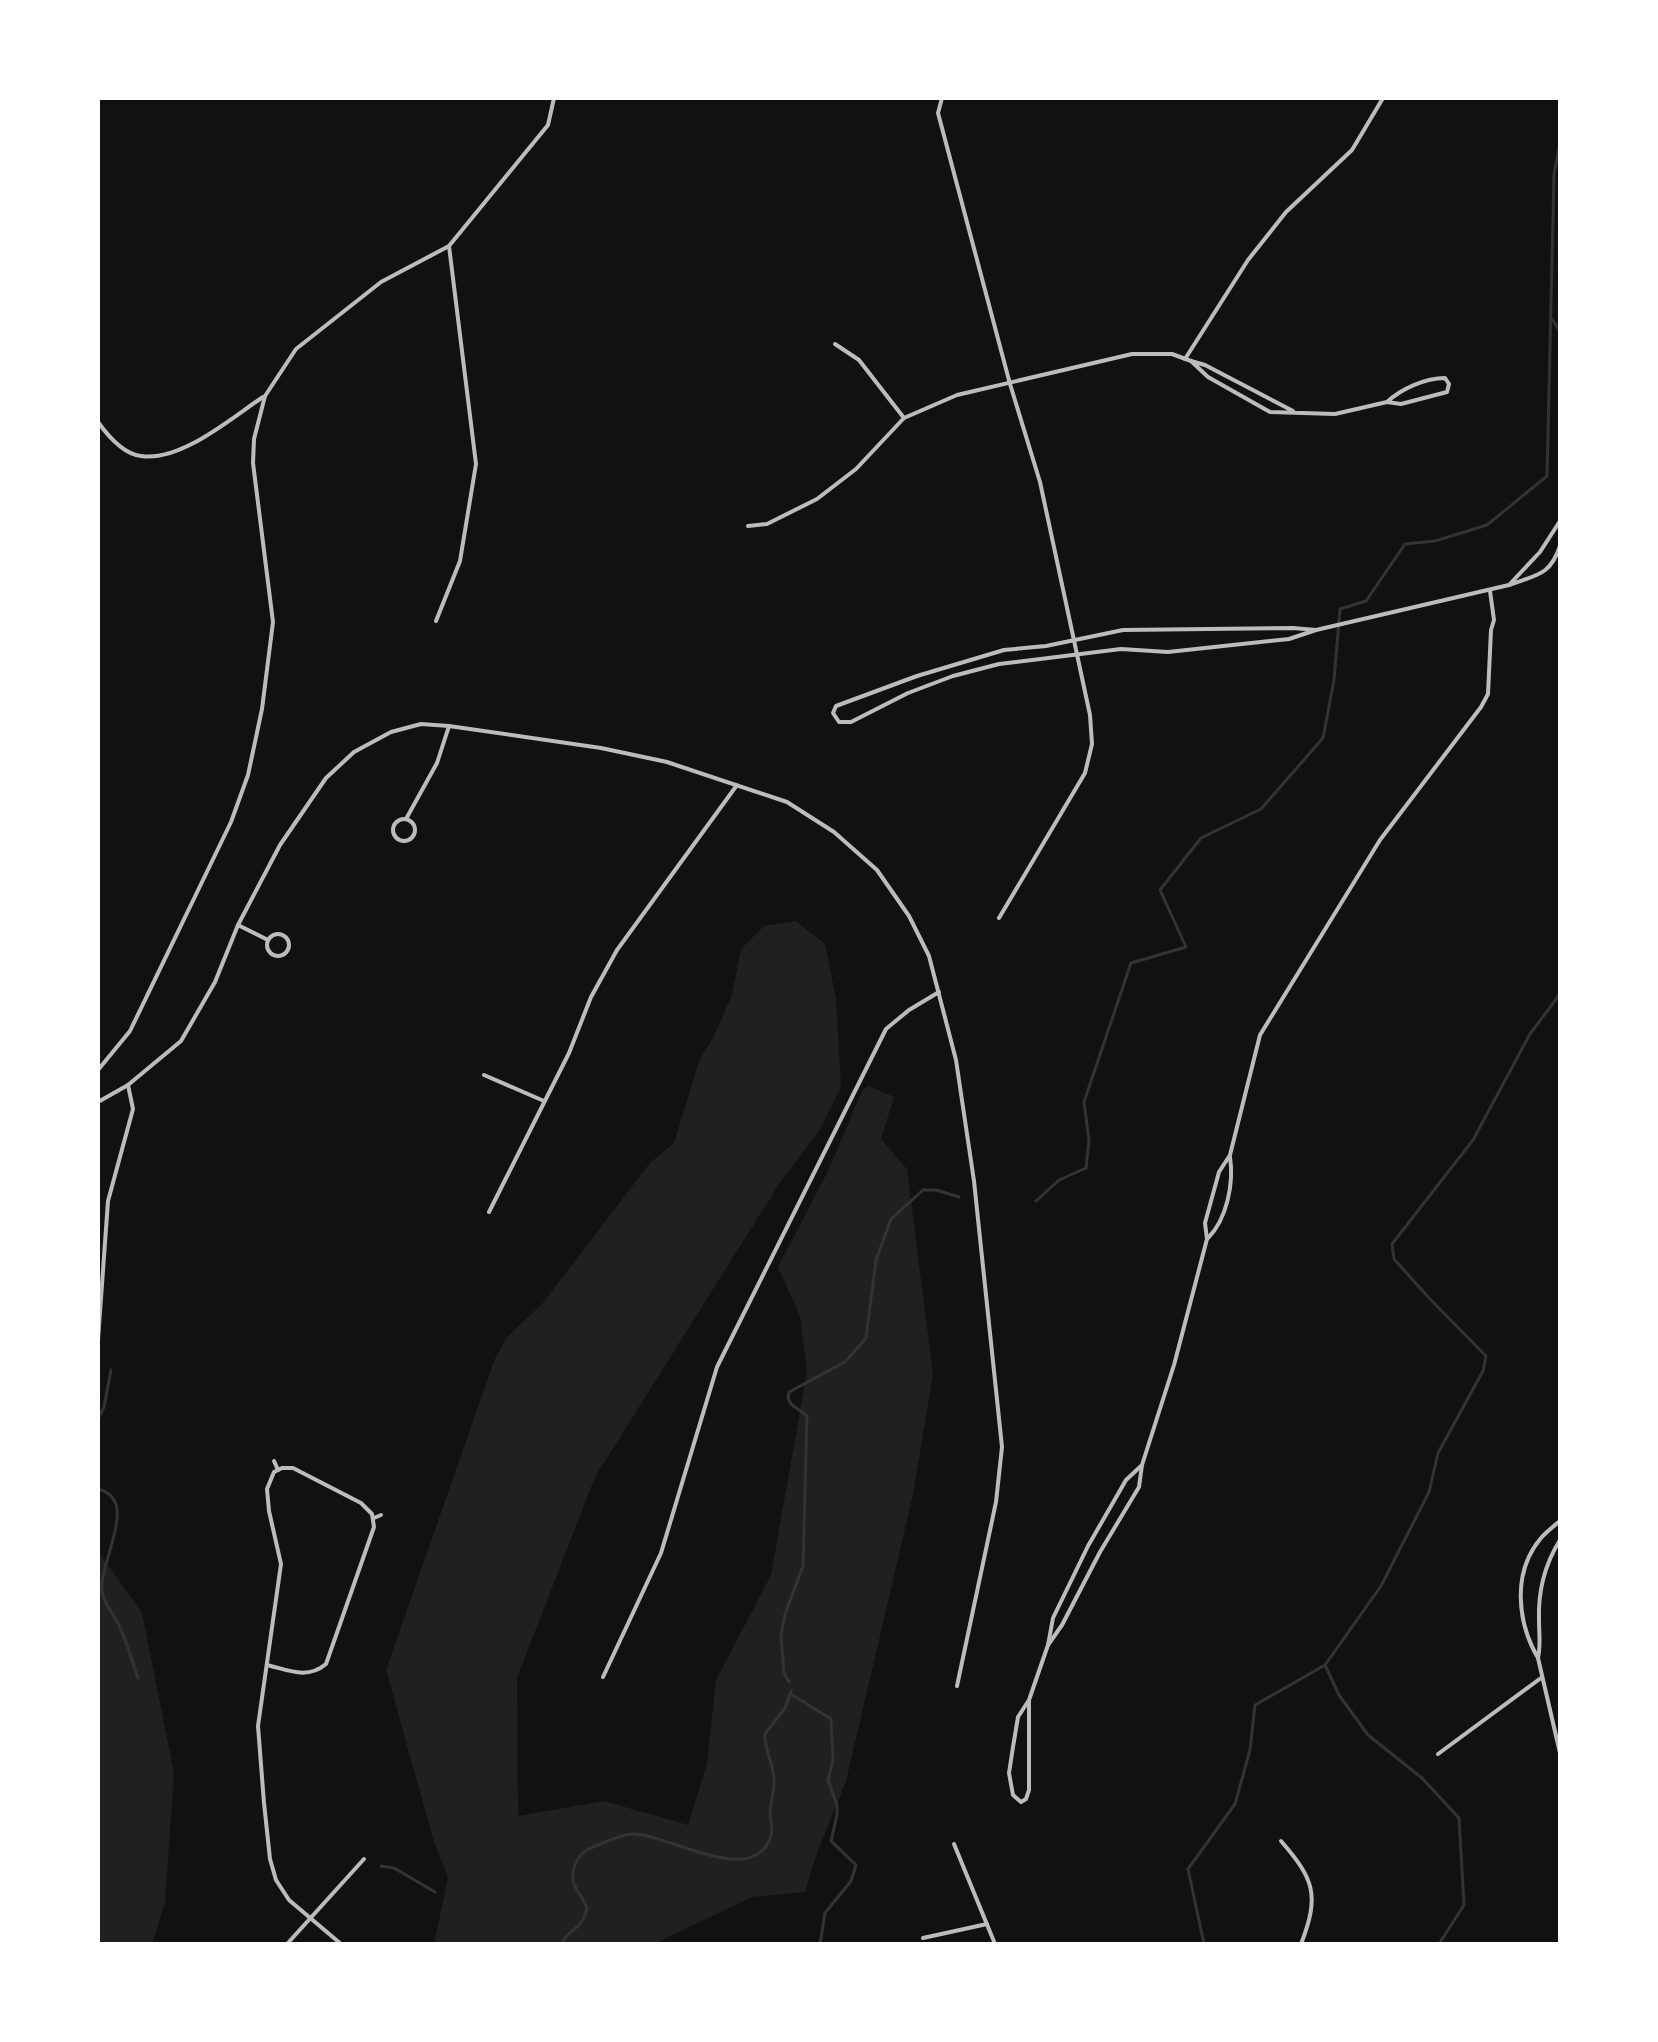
<svg xmlns="http://www.w3.org/2000/svg" width="1658" height="2042" font-family="Ubuntu,sans-serif">
<style>
.green{fill:#202020}
.lines{fill:none;stroke-linecap:round;stroke-linejoin:round}
.stream{stroke:#333;stroke-width:3}
.minor{stroke:#bcbcbc;stroke-width:4}
</style>
<rect width="100%" height="100%" fill="#111"/>
<!-- green -->
<g class="green">
<polygon points="796,921 825,944 836,999 841,1087 819,1131 781,1181 595,1477 517,1678 518,1816 604,1801 688,1825 707,1764 716,1680 771,1575 807,1372 800,1316 778,1267 828,1171 863,1089 869,1086 894,1097 881,1139 907,1169 933,1375 912,1499 846,1781 817,1853 805,1892 752,1897 654,1944 434,1944 448,1877 434,1842 386,1670 494,1361 506,1338 542,1304 650,1163 674,1143 699,1061 713,1038 732,995 741,949 764,926"/>
<polygon points="98,1551 142,1613 174,1773 165,1902 152,1944 98,1944"/>
</g>
<g class="lines">
<!-- stream -->
<g class="stream">
<polyline points="1551,318 1560,331"/>
<polyline points="1036,1201 1059,1180 1086,1168 1089,1140 1084,1102 1131,963 1186,947 1160,890 1201,838 1261,809 1323,738 1334,680 1340,609 1366,601 1405,544 1435,541 1487,525 1547,476 1554,174 1560,142"/>
<polyline points="98,1419 104,1407 111,1370"/>
<path d="M98,1489C143,1500 94,1568 103,1596C107,1608 117,1618 121,1630C128,1645 132,1662 138,1678"/>
<polyline points="789,1682 784,1673 781,1635 785,1614 803,1566 807,1416 791,1404 788,1398 789,1392 845,1362 866,1338 876,1260 891,1219 923,1190 936,1190 959,1197"/>
<polyline points="791,1694 831,1719 833,1760 828,1780 837,1805 837,1815 831,1841 856,1865 851,1881 825,1913 820,1944"/>
<polyline points="381,1866 394,1868 435,1892"/>
<path d="M561,1944C570,1927 582,1931 587,1908C584,1899 575,1890 573,1881C571,1867 579,1852 593,1847C605,1843 620,1834 633,1834C668,1834 748,1886 769,1841C775,1830 770,1823 770,1812C771,1801 774,1792 774,1782C775,1766 764,1751 765,1734L785,1708L791,1691"/>
<polyline points="1204,1944 1188,1869 1235,1804 1250,1750 1255,1705 1325,1665"/>
<polyline points="1439,1944 1464,1905 1459,1818 1422,1778 1368,1735 1339,1695 1325,1665 1381,1586 1429,1492 1438,1453 1483,1371 1486,1356 1429,1298 1394,1259 1392,1244 1473,1140 1530,1034 1560,994"/>
</g>
<!-- minor -->
<g class="minor">
<polyline points="942,98 938,113 1010,384 1040,482 1090,715 1092,744 1085,773 999,918"/>
<polyline points="835,344 859,360 904,418"/>
<polyline points="1185,359 1248,260 1286,212 1352,150 1383,98"/>
<path d="M1293,411L1205,365L1191,361L1208,377L1270,412L1335,414L1387,402L1401,404L1447,392L1449,384L1445,378C1425,378 1401,389 1387,402"/>
<path d="M98,422C108,436 123,454 141,456C181,462 231,418 263,397"/>
<path d="M1560,521L1540,552L1509,585C1536,575 1550,576 1560,546"/>
<polyline points="748,526 767,524 817,499 856,469 904,418 957,395 1132,354 1172,354 1191,361"/>
<polyline points="436,621 460,561 476,464 449,246"/>
<polyline points="1316,630 1293,628 1123,630 1046,646 1004,650 917,676 836,706 833,713 839,722 851,722 908,693 953,676 999,664 1121,649 1168,652 1289,639 1316,630 1509,585"/>
<circle cx="404" cy="830" r="11"/>
<polyline points="406,819 437,763 449,726"/>
<polyline points="238,925 268,940"/>
<circle cx="278" cy="945" r="11"/>
<polyline points="98,1070 130,1031 231,822 248,775 262,709 273,622 253,463 254,439 265,396 296,349 381,282 449,246 548,125 554,98"/>
<polyline points="484,1075 544,1101"/>
<polyline points="98,1102 128,1085 181,1041 215,982 238,925 280,845 326,778 354,752 391,732 421,724 449,726 601,748 667,762 787,802 834,832 877,870 909,916 929,956 956,1060 974,1181 1002,1447 996,1502 957,1686"/>
<polyline points="489,1212 569,1053 591,997 617,950 737,785"/>
<path d="M1208,1238C1227,1219 1234,1183 1230,1157"/>
<polyline points="98,1340 108,1201 133,1109 128,1085"/>
<polyline points="274,1461 278,1470"/>
<polyline points="374,1518 381,1515"/>
<path d="M1560,1521C1554,1526 1546,1532 1541,1538C1512,1572 1517,1622 1538,1658L1560,1753"/>
<polyline points="1048,1645 1062,1625 1100,1552 1139,1487 1142,1465 1174,1365 1207,1239 1205,1223 1219,1172 1230,1155 1260,1035 1380,840 1481,707 1488,694 1491,630 1494,620 1490,591"/>
<path d="M1538,1658C1541,1645 1539,1634 1539,1620C1538,1592 1545,1564 1560,1540"/>
<path d="M267,1665C288,1670 307,1680 326,1664L374,1527L372,1514L361,1503L293,1468H282L274,1472L267,1489L269,1511L281,1564L258,1726L264,1803L270,1859L276,1880L289,1900L341,1944"/>
<polyline points="603,1677 661,1553 717,1367 886,1029 909,1010 939,992"/>
<polyline points="1029,1700 1029,1790 1026,1799 1021,1802 1013,1795 1009,1773 1013,1747 1018,1717 1029,1700 1048,1645 1053,1618 1088,1546 1126,1480 1141,1466"/>
<polyline points="1438,1754 1541,1678"/>
<path d="M1281,1841C1314,1879 1320,1895 1301,1944"/>
<polyline points="954,1844 995,1944"/>
<polyline points="923,1938 987,1924"/>
<polyline points="287,1944 364,1859"/>
</g>
</g>
<!-- border -->
<rect width="1658" height="2042" fill="none" stroke="#ffffff" stroke-width="200"/>
</svg>
